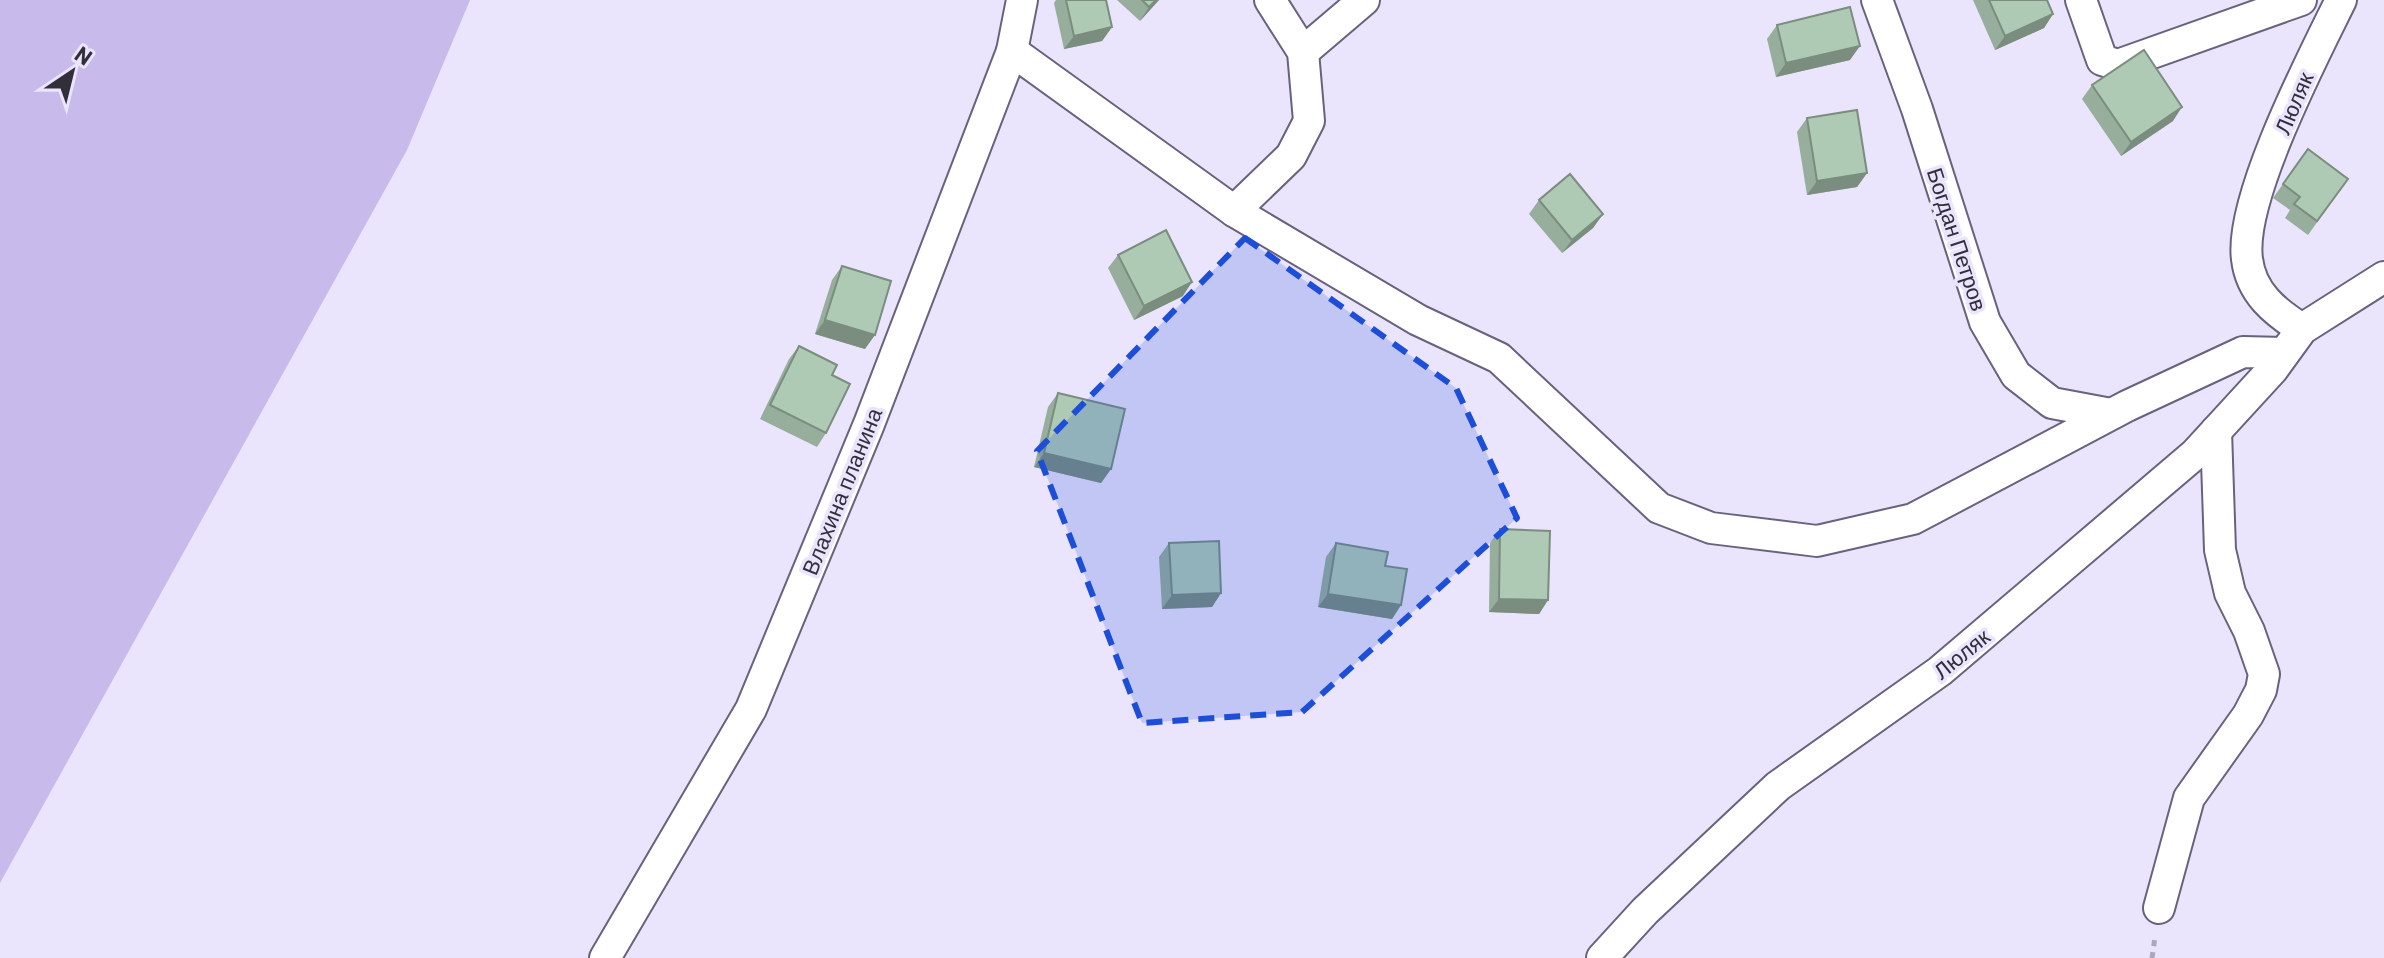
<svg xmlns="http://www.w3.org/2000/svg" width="2384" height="958" font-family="Barlow,sans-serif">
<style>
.green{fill:#c8baeb}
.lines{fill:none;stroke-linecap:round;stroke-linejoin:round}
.street-casing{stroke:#69627d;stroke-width:34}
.path{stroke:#aca7bb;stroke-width:5;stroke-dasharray:6 6;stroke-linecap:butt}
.street{stroke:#fff;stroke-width:30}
.wall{fill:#96ae9b}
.shaded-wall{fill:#7a8d7e}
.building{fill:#aecab4;stroke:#7a8d7e;stroke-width:2}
.marked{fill:#1d4ed8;fill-opacity:0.2;stroke:#1d4ed8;stroke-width:6;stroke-dasharray:16 10;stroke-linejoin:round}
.labels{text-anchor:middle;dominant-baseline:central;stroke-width:7;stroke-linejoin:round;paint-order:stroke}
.street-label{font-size:22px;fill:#322e3a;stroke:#eae4fd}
</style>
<rect width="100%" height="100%" fill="#eae4fd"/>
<!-- green -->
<polygon class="green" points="0,0 470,0 407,150 0,883"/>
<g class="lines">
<!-- street casing -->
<g class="street-casing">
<g id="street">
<polyline points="1877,0 1917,109 1985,322 2016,375 2052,403 2111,414"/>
<polyline points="2081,0 2102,60 2118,65 2301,0"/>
<polyline points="1012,51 1234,211 1418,320 1499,358 1659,508 1711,528 1817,541 1913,519 2127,406 2243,352 2284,353"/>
<polyline points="1303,52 1364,0"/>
<polyline points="1234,211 1291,156 1309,121 1303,52 1270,0"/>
<path d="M2302,329C2275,312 2251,293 2247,259C2239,199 2313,57 2341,0"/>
<polyline points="2159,908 2189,798 2248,715 2261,690 2264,674 2249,631 2230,593 2220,550 2216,431"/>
<polyline points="605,958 751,709 869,424 1012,51 1022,0"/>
<polyline points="1602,958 1645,911 1778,786 1940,671 2195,454 2273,369 2302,329 2384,277"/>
</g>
</g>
<!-- path -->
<polyline class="path" points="2152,958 2155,937"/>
<!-- street -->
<use href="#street" class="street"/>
</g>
<!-- wall -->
<g class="wall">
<polygon points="1056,0 1106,0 1112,27 1102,41 1064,49 1054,3"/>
<polygon points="1117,0 1159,0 1140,21"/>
<polygon points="1973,0 2047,0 2053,14 2044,28 1995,50"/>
<polygon points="1777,25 1850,60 1776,77 1767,39"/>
<polygon points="2092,85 2173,121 2121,156 2082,99"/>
<polygon points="1807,118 1867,173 1857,187 1807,195 1797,132"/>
<polygon points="2308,149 2348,179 2308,235 2285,218 2290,210 2273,198"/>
<polygon points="1539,200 1603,214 1593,228 1562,253 1529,214"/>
<polygon points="1118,255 1183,296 1134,320 1108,268"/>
<polygon points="842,266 865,349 815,334 832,280"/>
<polygon points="799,346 832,375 826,433 817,447 760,419 789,359"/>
<polygon points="1058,393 1111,469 1101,483 1034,467 1048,407"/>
<polygon points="1500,529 1548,600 1539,614 1489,612 1490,543"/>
<polygon points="1169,543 1221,593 1212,607 1162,609 1159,557"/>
<polygon points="1336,543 1385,566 1401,605 1392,619 1318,607 1326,557"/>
</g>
<!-- shaded-wall -->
<g class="shaded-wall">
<polygon points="1156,0 1159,0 1140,21 1149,7"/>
<polygon points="2053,14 2044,28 1995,50 2005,36"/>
<polygon points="1112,27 1102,41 1064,49 1074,36"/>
<polygon points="1860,46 1850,60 1776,77 1786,63"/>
<polygon points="2182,107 2173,121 2121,156 2131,142"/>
<polygon points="1867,173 1857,187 1807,195 1817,181"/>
<polygon points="1603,214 1593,228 1562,253 1572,240"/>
<polygon points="1192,282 1183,296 1134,320 1144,306"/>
<polygon points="825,320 875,335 865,349 815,334"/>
<polygon points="1044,453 1111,469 1101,483 1034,467"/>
<polygon points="1221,593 1212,607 1162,609 1172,595"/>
<polygon points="1328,594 1401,605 1392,619 1318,607"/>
<polygon points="1499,599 1548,600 1539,614 1489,612"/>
</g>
<!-- building -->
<g class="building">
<polygon points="1066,0 1106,0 1112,27 1074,36"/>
<polygon points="1142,0 1156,0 1149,7"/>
<polygon points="1989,0 2047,0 2053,14 2005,36"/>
<polygon points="1850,7 1860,46 1786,63 1777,25"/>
<polygon points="2144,50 2182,107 2131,142 2092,85"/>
<polygon points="1857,110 1867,173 1817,181 1807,118"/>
<polygon points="2308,149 2348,179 2317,221 2294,204 2300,197 2283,184"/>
<polygon points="1570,174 1603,214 1572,240 1539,200"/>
<polygon points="1166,230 1192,282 1144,306 1118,255"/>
<polygon points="842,266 891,281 875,335 825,320"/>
<polygon points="799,346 837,365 832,375 850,384 826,433 770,405"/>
<polygon points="1058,393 1125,409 1111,469 1044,453"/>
<polygon points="1500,529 1550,531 1548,600 1499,599"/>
<polygon points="1219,541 1221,593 1172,595 1169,543"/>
<polygon points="1336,543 1388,552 1385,566 1407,569 1401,605 1328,594"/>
</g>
<!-- marked area -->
<path class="marked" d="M1245,238L1456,388L1517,518L1302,712L1142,723L1037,451Z"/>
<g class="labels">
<!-- street labels -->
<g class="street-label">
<text transform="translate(2293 103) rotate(-67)">Люляк</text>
<text transform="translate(1958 239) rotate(72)">Богдан Петров</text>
<text transform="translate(841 491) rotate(-68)">Влахина планина</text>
<text transform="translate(1961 653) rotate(-39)">Люляк</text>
</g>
</g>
<!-- north arrow -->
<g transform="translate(72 72) rotate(35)" stroke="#eae4fd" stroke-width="6" paint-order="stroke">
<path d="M0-6L14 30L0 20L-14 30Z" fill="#322e3a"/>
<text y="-12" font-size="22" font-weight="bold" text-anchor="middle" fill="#322e3a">N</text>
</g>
</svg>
